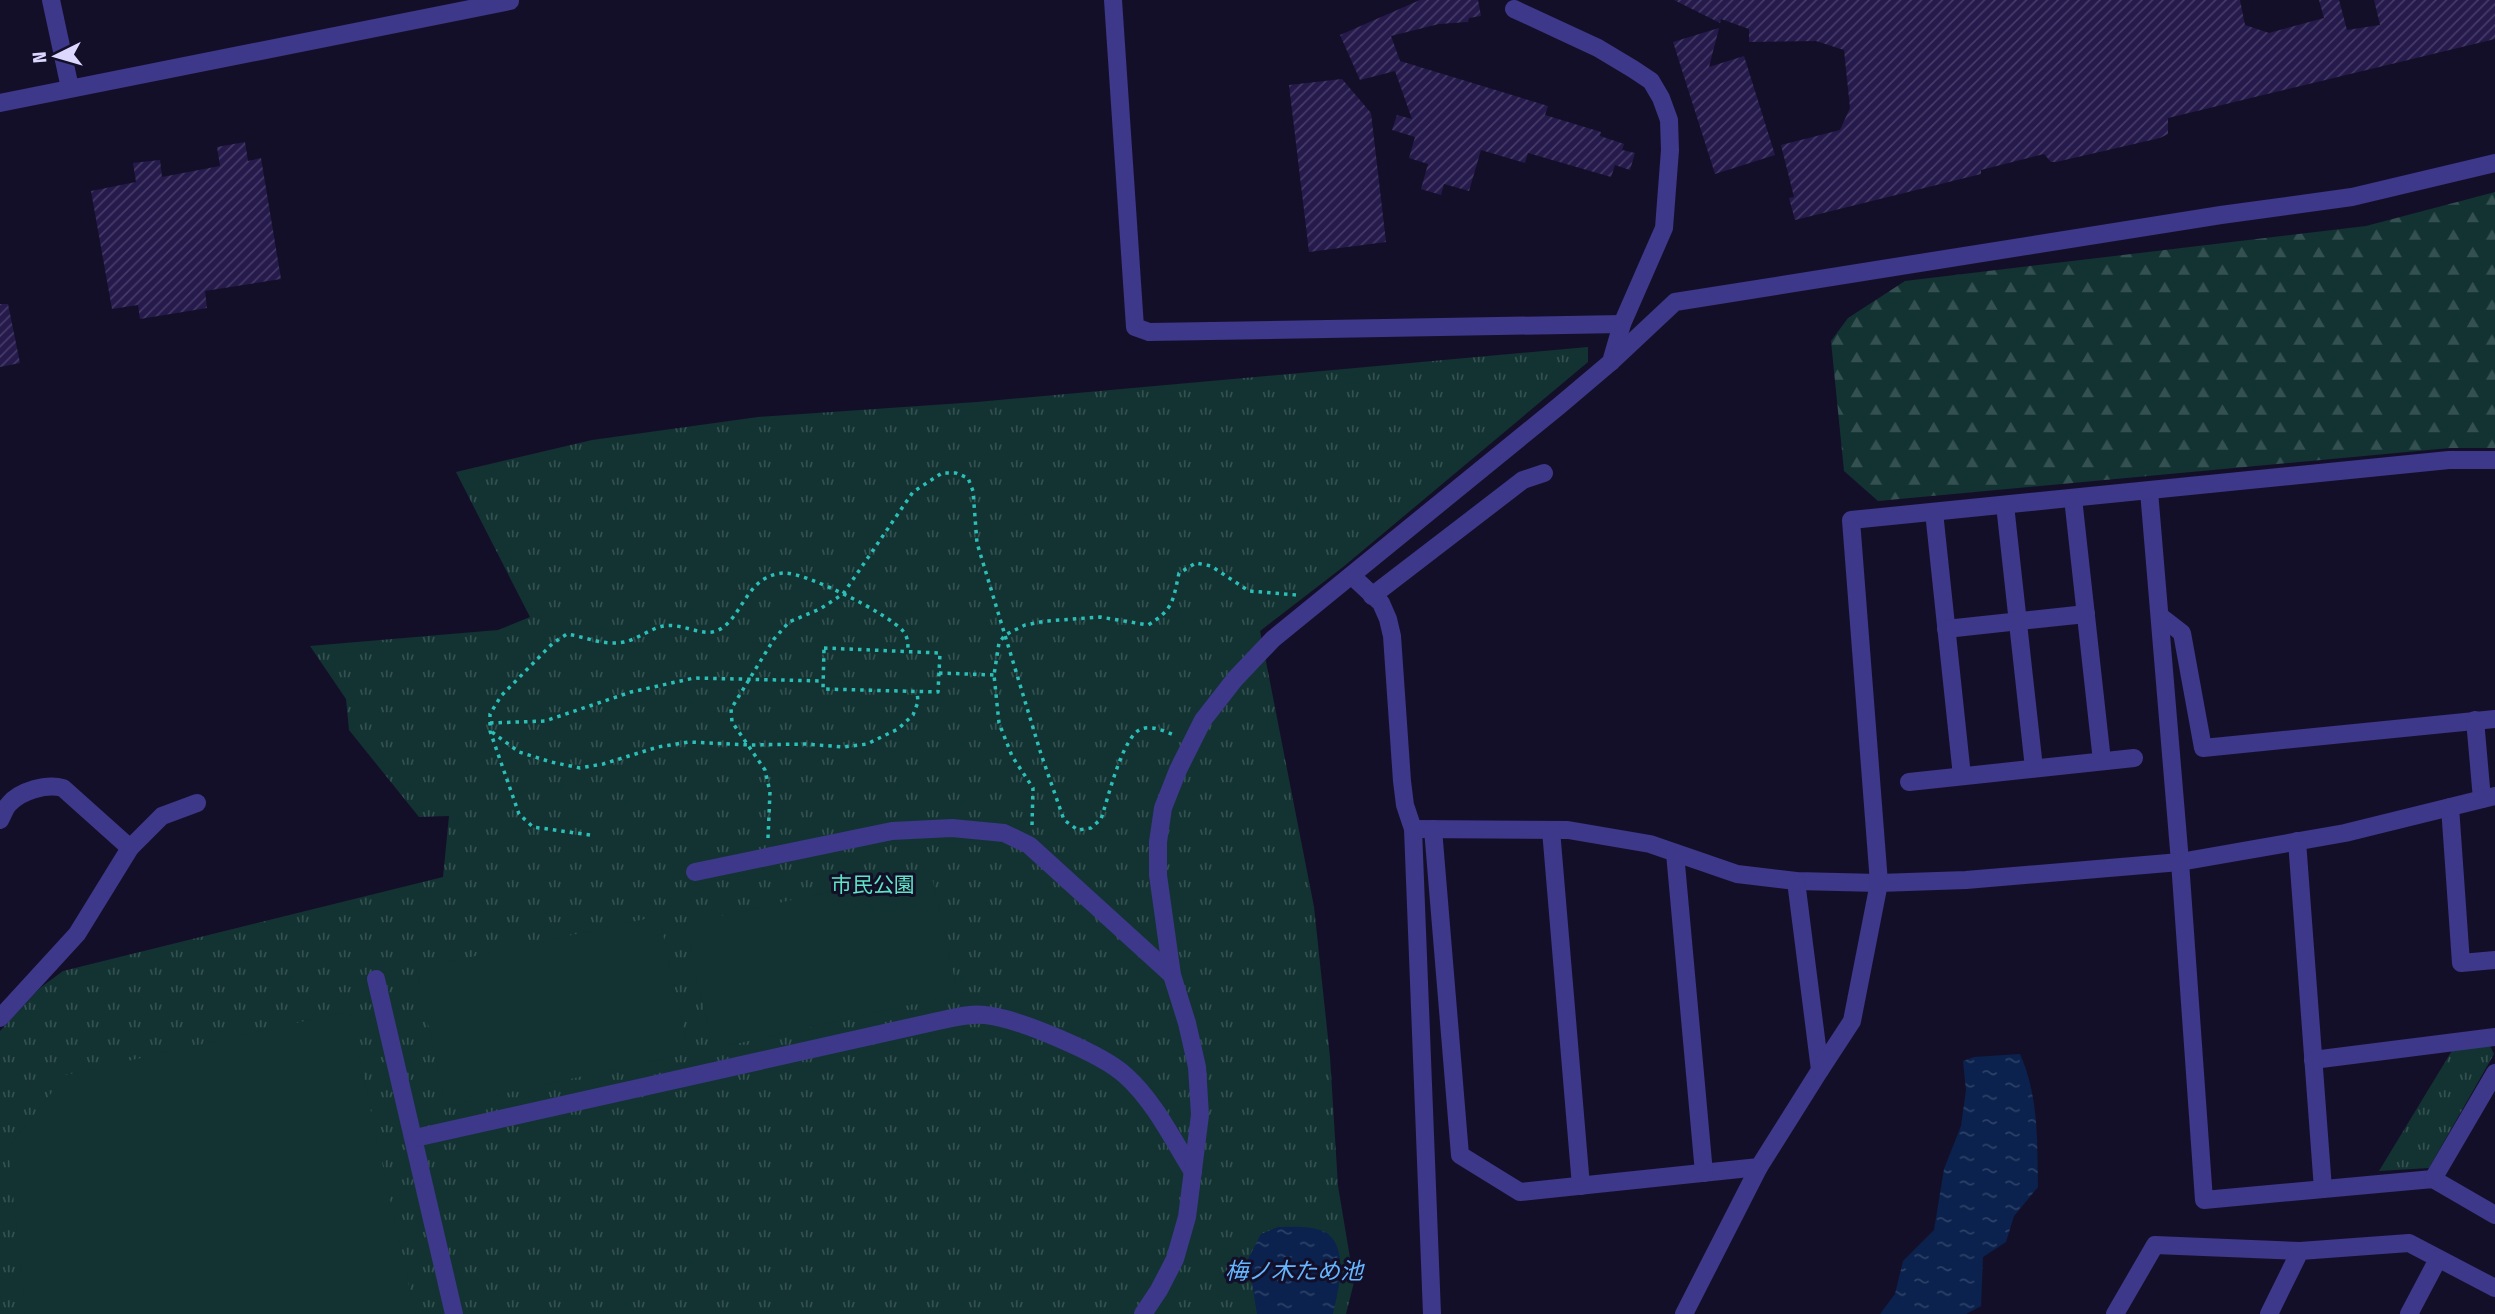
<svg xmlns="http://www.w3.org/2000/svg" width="2495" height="1314" font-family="'Fira Sans Condensed','Noto Sans JP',sans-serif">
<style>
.forest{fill:url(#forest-firs)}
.park{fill:url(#park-tufts)}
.pitch{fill:#123332}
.water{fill:url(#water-ripples)}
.building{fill:url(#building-hatch)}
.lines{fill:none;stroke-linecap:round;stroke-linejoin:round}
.path{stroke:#2bbfb8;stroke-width:3.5;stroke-dasharray:3.5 5;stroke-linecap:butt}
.minor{stroke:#3d388a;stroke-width:18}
.labels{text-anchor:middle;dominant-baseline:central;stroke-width:6;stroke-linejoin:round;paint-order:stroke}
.park-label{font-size:21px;fill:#5de5c5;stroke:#140f29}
.water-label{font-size:23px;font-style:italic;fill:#65b6ff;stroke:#140f29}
</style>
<defs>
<pattern id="forest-firs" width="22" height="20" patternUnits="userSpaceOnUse" patternTransform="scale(1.75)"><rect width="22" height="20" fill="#123332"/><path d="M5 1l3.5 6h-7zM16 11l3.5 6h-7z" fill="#345051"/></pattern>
<pattern id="park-tufts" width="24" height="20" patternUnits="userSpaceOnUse" patternTransform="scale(1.75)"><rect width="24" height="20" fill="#123332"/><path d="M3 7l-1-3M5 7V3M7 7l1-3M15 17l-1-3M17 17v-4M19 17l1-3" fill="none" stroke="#345051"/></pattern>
<pattern id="water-ripples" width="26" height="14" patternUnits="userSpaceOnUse" patternTransform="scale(1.75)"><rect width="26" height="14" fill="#0a224d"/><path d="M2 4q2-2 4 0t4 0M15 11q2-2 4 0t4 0" fill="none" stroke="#2d4168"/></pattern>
<pattern id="building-hatch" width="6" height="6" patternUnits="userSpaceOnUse" patternTransform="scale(1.75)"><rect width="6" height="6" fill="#251a4b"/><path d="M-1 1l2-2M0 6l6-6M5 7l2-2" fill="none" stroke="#443b66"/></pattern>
</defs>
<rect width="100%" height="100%" fill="#140f29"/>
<!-- forest -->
<polygon class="forest" points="2495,192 2495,448 2450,448 1878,501 1844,471 1831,341 1848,318 1905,281 2366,226"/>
<!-- park -->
<g class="park">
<polygon points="1588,347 1588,362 1343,567 1260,631 1314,907 1330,1057 1338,1186 1354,1282 1346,1314 0,1314 0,1031 40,988 63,971 443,877 449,816 419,817 349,730 346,699 310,646 498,630 530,617 456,472 592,440 758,417 977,402"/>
<polygon points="2489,1044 2494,1054 2429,1168 2379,1171 2453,1049"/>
</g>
<!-- pitch -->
<g class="pitch">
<polygon points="930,869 958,994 713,1049 685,924"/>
<polygon points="659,916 689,1053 446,1106 416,969"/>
<polygon points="349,1011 415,1314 26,1314 8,1147 66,1075"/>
</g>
<!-- water -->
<g class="water">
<path d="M2020,1054C2039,1097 2037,1141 2038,1187L2014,1216L2006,1242L1983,1257L1981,1306L1966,1314H1880L1895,1294L1903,1261L1934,1230L1944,1169L1961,1126L1966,1090L1963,1061L1974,1057Z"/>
<path d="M1278,1227C1293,1227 1315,1225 1328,1234C1349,1251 1338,1291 1333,1314H1257L1248,1259L1261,1234Z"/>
</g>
<!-- building -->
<g class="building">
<polygon points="1420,0 1478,0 1481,16 1469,18 1468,22 1439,24 1391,36 1400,61 1548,106 1545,115 1601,132 1600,136 1624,144 1622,150 1635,153 1630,170 1615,165 1611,177 1528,153 1525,163 1481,150 1469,191 1444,184 1441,195 1421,189 1428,164 1409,158 1415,137 1392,130 1397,115 1412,119 1395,71 1360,80 1340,35"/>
<polygon points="1674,0 2240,0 2245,25 2269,33 2324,18 2319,0 2339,0 2347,30 2380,25 2374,0 2495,0 2495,39 2168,118 2168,134 2160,138 2056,162 2051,162 2044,154 1981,170 1981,174 1795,220 1789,198 1794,197 1781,145 1840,130 1850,108 1844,50 1816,41 1749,42 1749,29 1721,19 1720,23"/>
<polygon points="1719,28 1709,67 1744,56 1775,155 1715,174 1673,42"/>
<polygon points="1342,79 1371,113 1386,242 1309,252 1289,85"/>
<polygon points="245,142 248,161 261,158 281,279 205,291 207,308 140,319 138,305 112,309 91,191 136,182 133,163 160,160 162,177 220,166 217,147"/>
<polygon points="0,304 8,304 20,363 0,367"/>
</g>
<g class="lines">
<!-- path -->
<g class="path">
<polygon points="824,648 940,653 938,692 823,689"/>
<polyline points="939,673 994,675"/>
<polyline points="490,723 545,721 631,692 694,678 823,681"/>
<polyline points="492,732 519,752 551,762 580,768 603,764 658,747 689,742 750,745 806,744 843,747 867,744 898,729 913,715 918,702 917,691"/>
<path d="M1032,825L1033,788L1012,756L999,723L994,675L999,643L1005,635L1025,625L1046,621L1100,617L1148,625C1173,610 1173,601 1179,573L1196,563L1211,566L1249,591L1297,595"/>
<path d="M590,835L533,827L519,814L490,731V714L501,696L553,643L567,634C586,637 604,646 624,642C638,639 651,628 664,626C680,623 697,634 712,632C737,628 743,588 768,577C772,575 779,573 784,573C805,572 889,614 903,631C908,637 908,644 908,652"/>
<path d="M768,838L770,792L765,770L732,722L731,709L774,639L789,622L820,609L843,594L913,492L942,473H956L968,478L973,491L977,543L1041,754L1064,820L1078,830L1091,828L1101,819C1108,799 1122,737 1141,729C1152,725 1164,731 1174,735"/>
</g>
<!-- minor -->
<g class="minor">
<polyline points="51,0 70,88"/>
<polyline points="1113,0 1135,327 1149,332 1622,324"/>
<polyline points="1514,9 1598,48 1633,69 1651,81 1661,98 1669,120 1670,150 1664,228 1622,324 1611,362"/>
<polyline points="0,103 510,1"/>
<polyline points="2149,491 2180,862 2204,1200 2433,1179 2495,1215"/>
<polyline points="2073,498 2102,761"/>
<polyline points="2005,505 2034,768"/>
<polyline points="1934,512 1962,776"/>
<polyline points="1352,576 1381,603 1388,619 1392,636 1402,781 1405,805 1413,829 1432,1314"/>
<polyline points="1372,596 1523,480 1544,473"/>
<polyline points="2160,616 2182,633 2203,748 2495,719"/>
<polyline points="1946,629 2086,614"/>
<polyline points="2475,720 2482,799"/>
<polyline points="1909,782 2134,758"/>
<polyline points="2450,807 2461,963 2495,960"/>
<path d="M0,820C3,815 5,808 9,804C20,791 47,783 63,788L130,848"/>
<polyline points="1413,829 1568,830 1650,844 1737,874 1796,881 1879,883 1966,880 2180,862 2345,833 2495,796"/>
<polyline points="1433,829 1460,1155 1520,1192 1759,1167 1820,1070 1796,881"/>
<polyline points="1551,830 1581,1186"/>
<polyline points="2297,841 2323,1189"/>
<polyline points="1675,853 1704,1173"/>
<polyline points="695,872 892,831 952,828 1004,833 1029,845 1172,975"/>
<polyline points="376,979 454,1314"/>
<polyline points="0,1018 77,934 130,848 162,816 197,803"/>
<polyline points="2313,1060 2495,1037"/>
<polyline points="1820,1070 1852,1021 1879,883 1851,520 2449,460 2495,460"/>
<path d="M415,1138L938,1021C953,1018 969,1013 985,1015C1017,1018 1103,1054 1126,1076C1154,1101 1173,1140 1193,1172"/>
<polyline points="2433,1179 2495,1073"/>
<polyline points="1143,1314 1159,1290 1175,1259 1187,1217 1200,1115 1197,1067 1187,1023 1172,975 1158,875 1158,842 1163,808 1178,770 1203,720 1235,679 1273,639 1559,406 1611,362 1675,302 2221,215 2352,197 2495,163"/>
<polyline points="1684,1314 1759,1167"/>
<polyline points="2115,1314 2155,1245 2300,1251"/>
<polyline points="2269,1314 2300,1251 2409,1243 2495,1288"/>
<polyline points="2409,1314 2438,1259"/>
</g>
</g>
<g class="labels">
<!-- park labels -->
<g class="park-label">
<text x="873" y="885">市民公園</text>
</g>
<!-- water labels -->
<g class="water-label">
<text x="1294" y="1271">梅ノ木ため池</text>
</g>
</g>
<!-- north arrow -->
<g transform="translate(56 56) rotate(265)" stroke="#140f29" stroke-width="5" paint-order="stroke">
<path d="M0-5L12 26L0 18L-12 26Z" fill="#dcd7ff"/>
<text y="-10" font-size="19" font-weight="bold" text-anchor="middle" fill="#dcd7ff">N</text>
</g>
</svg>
